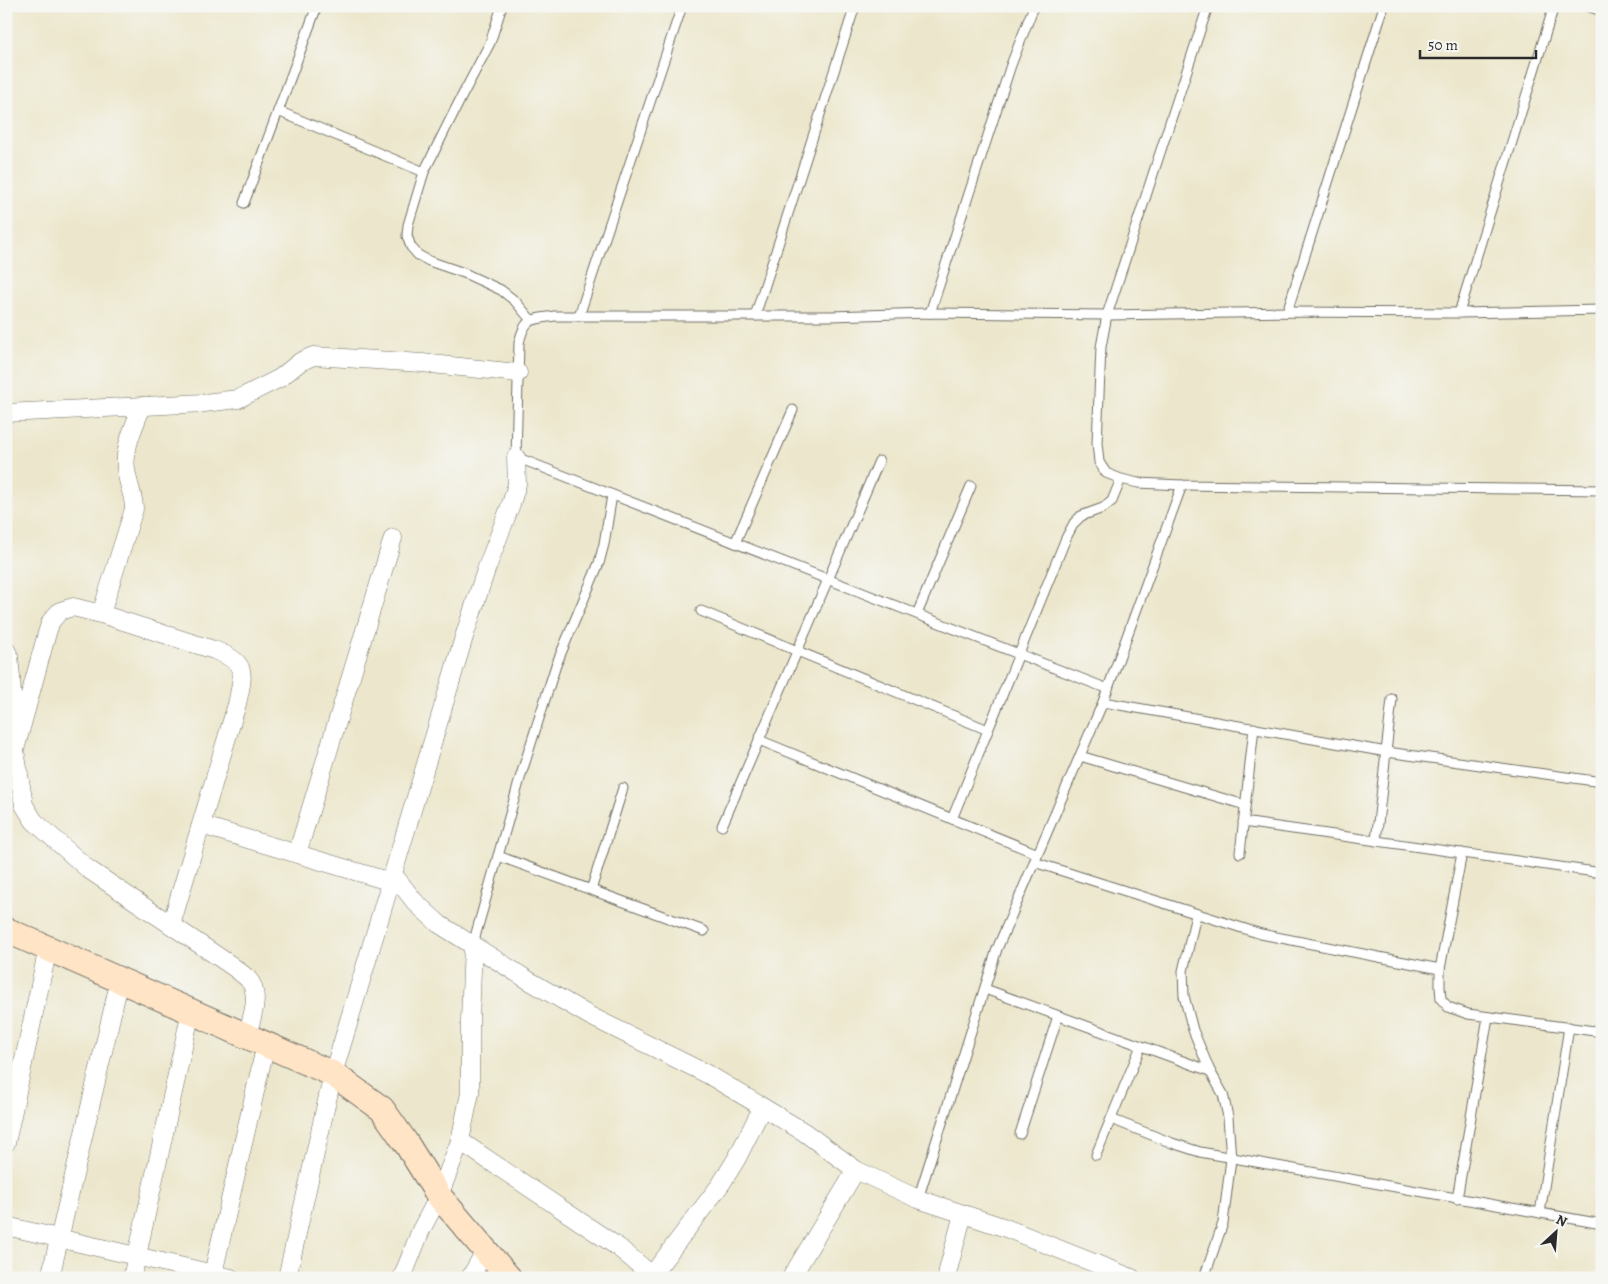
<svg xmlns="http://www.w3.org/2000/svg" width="1608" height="1284" font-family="Alegreya,serif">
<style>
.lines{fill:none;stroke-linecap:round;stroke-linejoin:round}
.lane-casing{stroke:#6f6d63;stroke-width:11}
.street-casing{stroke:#6f6d63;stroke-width:19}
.secondary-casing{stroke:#6f6d63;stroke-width:27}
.lane{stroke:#fff;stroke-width:9}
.street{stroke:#fff;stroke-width:18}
.secondary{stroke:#ffe4c6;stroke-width:25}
</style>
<rect width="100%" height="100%" fill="#f6f6f2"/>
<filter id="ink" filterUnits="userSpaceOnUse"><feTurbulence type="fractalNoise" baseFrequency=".02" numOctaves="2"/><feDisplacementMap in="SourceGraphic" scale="10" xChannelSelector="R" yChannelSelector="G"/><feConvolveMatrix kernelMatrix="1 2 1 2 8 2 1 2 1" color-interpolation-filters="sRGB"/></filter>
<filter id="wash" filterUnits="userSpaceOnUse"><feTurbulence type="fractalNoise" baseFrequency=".0096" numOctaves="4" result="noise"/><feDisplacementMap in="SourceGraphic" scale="20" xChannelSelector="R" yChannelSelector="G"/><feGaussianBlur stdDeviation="1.12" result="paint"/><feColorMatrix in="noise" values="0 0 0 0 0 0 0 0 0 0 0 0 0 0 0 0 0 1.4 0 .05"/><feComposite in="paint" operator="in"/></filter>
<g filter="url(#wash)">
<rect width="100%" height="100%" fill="#ece7cc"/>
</g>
<g filter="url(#ink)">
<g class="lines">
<!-- lane casing -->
<g class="lane-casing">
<g id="lane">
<polyline points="502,6 490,43 462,96 424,172 408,225 407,236 411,247 418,255 429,261 464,273 501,290 515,301 531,320"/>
<polyline points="1208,6 1107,315 1101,347 1097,443 1099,462 1106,473 1121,479 1138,483 1182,485 1602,490"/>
<polyline points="1587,6 1602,11"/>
<polyline points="278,111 424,172"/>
<polyline points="244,203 317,6"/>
<polyline points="1287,312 1384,6"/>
<polyline points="930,313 1011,65 1034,6"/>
<polyline points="1459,313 1554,6"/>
<polyline points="579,316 682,6"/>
<polyline points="755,316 855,6"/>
<polyline points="735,543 793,410"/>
<polyline points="701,611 988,730"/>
<polyline points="917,614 971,486"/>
<path d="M1108,689L516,457L519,343C525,317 531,320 555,316H830L930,313L1107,315L1287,312L1459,313L1602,310"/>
<polyline points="1103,702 1387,752 1602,782"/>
<polyline points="759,740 1038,854"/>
<polyline points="1080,756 1245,805"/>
<polyline points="952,819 1066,538 1074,523 1081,516 1103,508 1112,501 1121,479"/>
<polyline points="1243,822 1602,873"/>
<polyline points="722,826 879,461"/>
<polyline points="1376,841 1392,699"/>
<polyline points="1240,853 1254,728"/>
<polyline points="1462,853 1440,969 1440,987 1441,999 1448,1007 1468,1014 1602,1032"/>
<polyline points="498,856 704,931"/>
<polyline points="1034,862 1261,934 1440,969"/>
<polyline points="591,890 623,788"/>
<polyline points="1196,915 1183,971 1184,996 1193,1030 1210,1071 1223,1094 1228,1117 1231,1159 1223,1223 1204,1278"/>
<polyline points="473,944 521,775 556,665 599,563 604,544 612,495"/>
<polyline points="985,989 1210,1071"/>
<polyline points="1111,1119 1172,1143 1200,1152 1602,1224"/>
<polyline points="1020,1134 1058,1016"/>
<polyline points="1096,1155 1141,1046"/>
<polyline points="918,1199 997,949 1103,702 1182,485"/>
<polyline points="1457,1199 1488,1017"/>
<polyline points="1540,1213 1569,1027"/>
</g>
</g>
<!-- street casing -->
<g class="street-casing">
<g id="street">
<polyline points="6,413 204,403 238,399 280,378 300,362 313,356 422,363 518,373"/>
<path d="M101,614L134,509C134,496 129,487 127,475C121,452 134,427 142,406"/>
<path d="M6,650L9,656L11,677L15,750L24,805L34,821L88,869L232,966C237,970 243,974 248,979C262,994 251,1019 247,1036"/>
<path d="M15,750L47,633L51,621L60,611L73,607L101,614L214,650C248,663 244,672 237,704L171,925"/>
<polyline points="201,825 391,882"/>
<polyline points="297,854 393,538"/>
<polyline points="393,874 415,902 439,924 528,980 590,1016 709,1075 804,1132 856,1170 918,1199 1003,1227 1132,1278"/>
<polyline points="460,1141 618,1247 655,1278"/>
<polyline points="6,1143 48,948"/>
<polyline points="6,1226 231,1278"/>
<polyline points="652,1275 721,1184 737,1158 762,1108"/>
<polyline points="50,1278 120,979"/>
<polyline points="132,1278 191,1011"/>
<polyline points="212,1278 266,1044"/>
<polyline points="287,1278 333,1074 464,637 486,570 511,504 517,484 516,457"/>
<polyline points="402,1278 421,1230 439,1196 460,1141 470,1093 470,1021 473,944"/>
<polyline points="470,1278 485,1251"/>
<polyline points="791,1278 856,1170"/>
<polyline points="947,1278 948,1270 963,1214"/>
</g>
</g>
<!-- secondary casing -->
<g class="secondary-casing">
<polyline id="secondary" points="6,930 333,1074 382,1109 406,1143 439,1196 509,1278"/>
</g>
<!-- lane -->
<use href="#lane" class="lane"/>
<!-- street -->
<use href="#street" class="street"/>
<!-- secondary -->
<use href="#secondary" class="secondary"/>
</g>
</g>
<!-- margin -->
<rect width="1608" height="1284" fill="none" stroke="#f6f6f2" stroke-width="25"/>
<!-- north arrow -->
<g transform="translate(1556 1232) rotate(26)" stroke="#f6f6f2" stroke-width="4" paint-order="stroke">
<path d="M0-4L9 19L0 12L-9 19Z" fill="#2b2b2b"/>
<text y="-8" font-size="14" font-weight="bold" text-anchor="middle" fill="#2b2b2b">N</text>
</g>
<!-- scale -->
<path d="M1420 50v8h116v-8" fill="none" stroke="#2b2b2b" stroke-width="2.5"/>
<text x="1428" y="50" font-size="15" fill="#2b2b2b" stroke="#f6f6f2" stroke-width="4" paint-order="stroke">50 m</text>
</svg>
